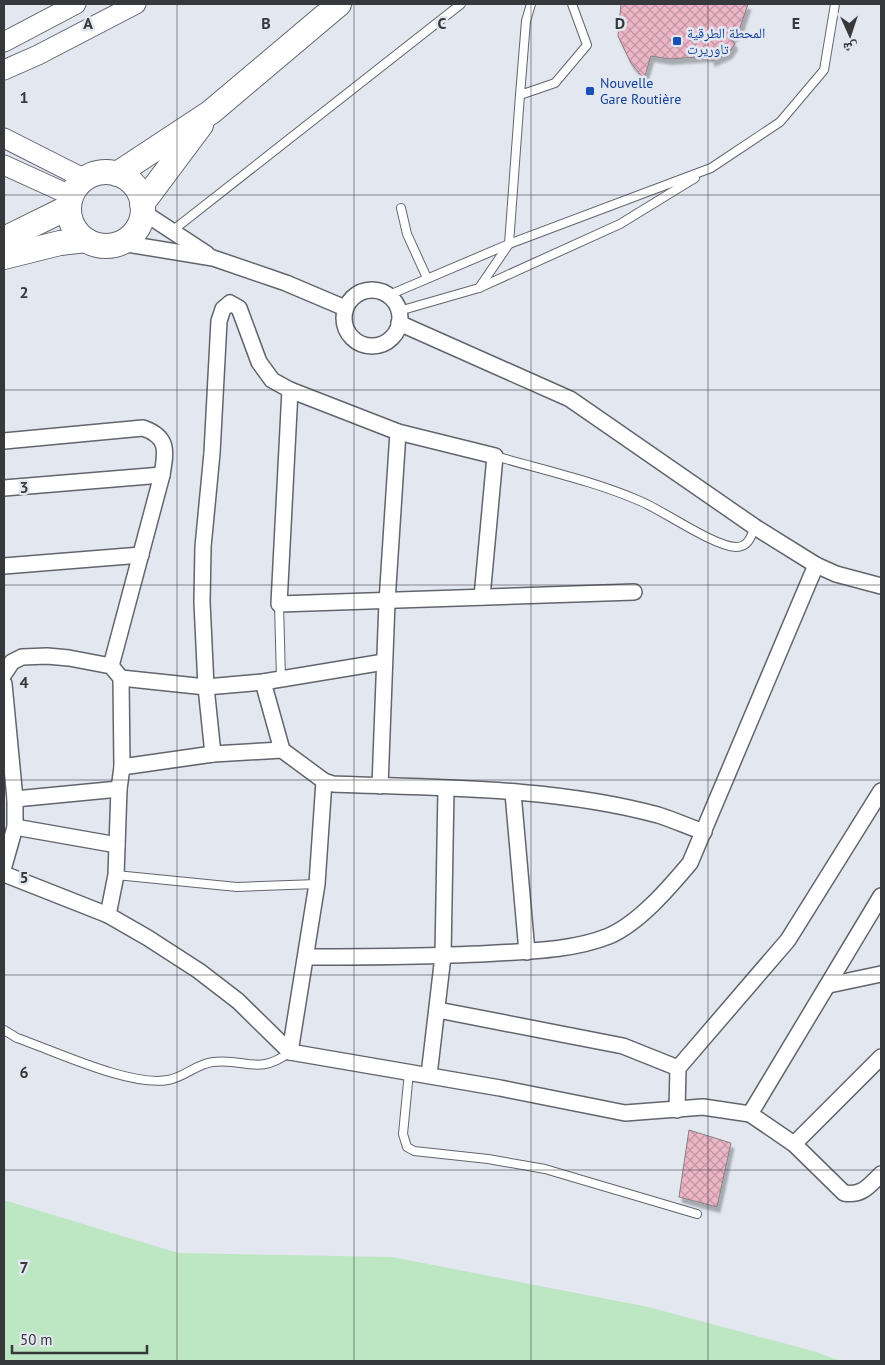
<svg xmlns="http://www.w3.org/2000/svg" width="885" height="1365" font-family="'PT Sans','Noto Naskh Arabic',sans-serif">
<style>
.grass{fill:#bde6c2}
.building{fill:url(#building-cross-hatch);stroke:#877e80;filter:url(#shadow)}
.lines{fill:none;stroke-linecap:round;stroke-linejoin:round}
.service-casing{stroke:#61656c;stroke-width:10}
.minor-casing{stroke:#61656c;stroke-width:18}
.tertiary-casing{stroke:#61656c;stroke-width:21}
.primary-casing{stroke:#61656c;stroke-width:26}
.service{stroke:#fff;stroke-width:8}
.minor{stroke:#fff;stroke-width:15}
.tertiary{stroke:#fff;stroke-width:19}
.primary{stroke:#fff;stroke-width:24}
.grid{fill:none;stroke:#37383c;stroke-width:1;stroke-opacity:0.55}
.transit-dot{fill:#1a4fb4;stroke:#e3e7f0;stroke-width:2}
.labels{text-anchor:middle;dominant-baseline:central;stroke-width:5;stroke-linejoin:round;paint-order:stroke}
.transit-label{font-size:14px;fill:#164399;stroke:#e3e7f0;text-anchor:start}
.grid-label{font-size:16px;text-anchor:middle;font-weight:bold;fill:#37383c;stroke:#e3e7f0;stroke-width:5;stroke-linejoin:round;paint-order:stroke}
</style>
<defs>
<pattern id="building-cross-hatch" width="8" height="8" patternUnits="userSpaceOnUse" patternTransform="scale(1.25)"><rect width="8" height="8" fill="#edb6c7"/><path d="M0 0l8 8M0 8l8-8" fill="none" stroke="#c195a3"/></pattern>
<filter id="shadow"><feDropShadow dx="3" dy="5.5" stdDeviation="1" flood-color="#0004"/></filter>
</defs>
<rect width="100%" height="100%" fill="#e3e7f0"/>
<!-- grass -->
<polygon class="grass" points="4,1200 178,1253 392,1257 648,1307 813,1351 841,1361 4,1361"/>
<!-- building -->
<g class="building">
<polygon points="621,4 748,4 740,28 731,39 735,44 729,53 712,61 710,56 669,59 651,56 644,79 631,63 618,36"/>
<polygon points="689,1130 731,1143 717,1207 679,1197"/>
</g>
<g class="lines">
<!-- service casing -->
<g class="service-casing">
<g id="service">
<polyline points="531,4 526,21 520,95 555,83 587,45 572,4"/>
<polyline points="401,208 407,234 427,278"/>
<polyline points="172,231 461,4"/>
<polyline points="479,288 509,244 520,95"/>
<polyline points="389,295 509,244 711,168 780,122 824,70 835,4"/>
<polyline points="399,311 479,288 620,224 695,178"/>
<path d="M495,456C543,470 594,481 640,501C664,511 713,546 736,547C748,547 751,537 755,527"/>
<polyline points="279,604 281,679"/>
<polyline points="116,875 237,887 317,884"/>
<path d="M4,1030L17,1038C55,1051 130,1087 168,1080C185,1077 196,1064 213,1062C246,1058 258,1076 290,1052"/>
<polyline points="409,1072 403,1134 407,1147 414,1151 488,1159 545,1169 697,1214"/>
</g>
</g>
<!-- minor casing -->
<g class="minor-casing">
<g id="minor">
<polyline points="143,212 207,254"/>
<polyline points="121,243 213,258 286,283 345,308"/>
<circle cx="372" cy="318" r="28"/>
<polyline points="399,323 570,399 755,527 816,565 836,574 881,586"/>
<polyline points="290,390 279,604 634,592"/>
<path d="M4,441L143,428C169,437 166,451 162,475L111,666"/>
<polyline points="4,488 162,475"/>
<polyline points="4,566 141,555"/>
<polyline points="4,674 12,662 22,657 47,656 69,658 111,666 121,678 206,687 263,682 384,662"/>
<polyline points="121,678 122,767"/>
<path d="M263,682L282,750L324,781L333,784C439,788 555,787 658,815C674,820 689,827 704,832"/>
<polyline points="4,684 15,799 15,827 4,866"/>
<polyline points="213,754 206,687 202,602 203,547 212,453 219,321 223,309 230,303 239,308 259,362 272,380 290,390 398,432 495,456 482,597"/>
<polyline points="380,786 387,602 398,432"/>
<polyline points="513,793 527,952"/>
<polyline points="15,799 119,789 122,767 213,754 282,750"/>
<polyline points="15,827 117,845"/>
<path d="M4,874L108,915L148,938L199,971L238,1001L290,1052L500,1088L625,1113L703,1107L750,1114L794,1144L844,1193C862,1196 869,1186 881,1174"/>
<polyline points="108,915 116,875 119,789"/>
<path d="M307,957C370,957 433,957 497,953C533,951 574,950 609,936C639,923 669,888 690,863L816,565"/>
<polyline points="829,985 881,974"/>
<polyline points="438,1010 623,1046 678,1068"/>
<polyline points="290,1052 317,884 324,781"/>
<polyline points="429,1075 443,956 446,789"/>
<polyline points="677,1110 678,1068 788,940 881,791"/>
<polyline points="750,1114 881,896"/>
<polyline points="794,1144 881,1057"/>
</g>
</g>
<!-- tertiary casing -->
<g class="tertiary-casing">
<g id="tertiary">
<polyline points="4,42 76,4"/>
<polyline points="4,70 38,55 136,4"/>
<polyline points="4,138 85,179"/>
<polyline points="4,165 72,196"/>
</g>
</g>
<!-- primary casing -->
<g class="primary-casing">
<g id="primary">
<circle cx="106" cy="209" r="37"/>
<polyline points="117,174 211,112 339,4"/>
<polyline points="142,204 201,125"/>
<polyline points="4,239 69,207"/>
<polyline points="4,257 60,243 86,240"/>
</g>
</g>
<!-- service -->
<use href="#service" class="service"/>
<!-- minor -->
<use href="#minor" class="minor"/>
<!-- tertiary -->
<use href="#tertiary" class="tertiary"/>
<!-- primary -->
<use href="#primary" class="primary"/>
</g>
<!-- grid -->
<path class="grid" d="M177,4V1361M354,4V1361M531,4V1361M708,4V1361M4,195H881M4,390H881M4,585H881M4,780H881M4,975H881M4,1170H881"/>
<!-- markers -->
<g class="transit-dot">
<rect x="672" y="36" width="10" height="10" rx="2.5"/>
<rect x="585" y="86" width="10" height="10" rx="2.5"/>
</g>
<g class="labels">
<!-- transit labels -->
<g class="transit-label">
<text x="687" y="33">المحطة الطرقية<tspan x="687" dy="16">تاوريرت</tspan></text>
<text x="600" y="83">Nouvelle<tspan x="600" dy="16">Gare Routière</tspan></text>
</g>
</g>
<g class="grid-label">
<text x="88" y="29">A</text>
<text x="266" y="29">B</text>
<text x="442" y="29">C</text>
<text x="620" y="29">D</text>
<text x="796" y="29">E</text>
<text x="24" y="103">1</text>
<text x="24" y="298">2</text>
<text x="24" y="493">3</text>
<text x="24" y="688">4</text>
<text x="24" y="883">5</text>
<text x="24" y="1078">6</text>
<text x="24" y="1273">7</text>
</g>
<!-- border -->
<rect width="885" height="1365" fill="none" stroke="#37383c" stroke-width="10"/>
<!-- north arrow -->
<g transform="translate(850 35) rotate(177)" stroke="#e3e7f0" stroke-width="4" paint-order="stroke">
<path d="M0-4L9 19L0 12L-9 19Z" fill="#37383c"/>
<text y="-8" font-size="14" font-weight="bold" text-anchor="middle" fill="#37383c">ش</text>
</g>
<!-- scale -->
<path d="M12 1345v8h135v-8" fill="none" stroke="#37383c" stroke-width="2.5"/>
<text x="20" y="1345" font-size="15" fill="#37383c" stroke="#e3e7f0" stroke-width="4" paint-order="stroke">50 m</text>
</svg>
